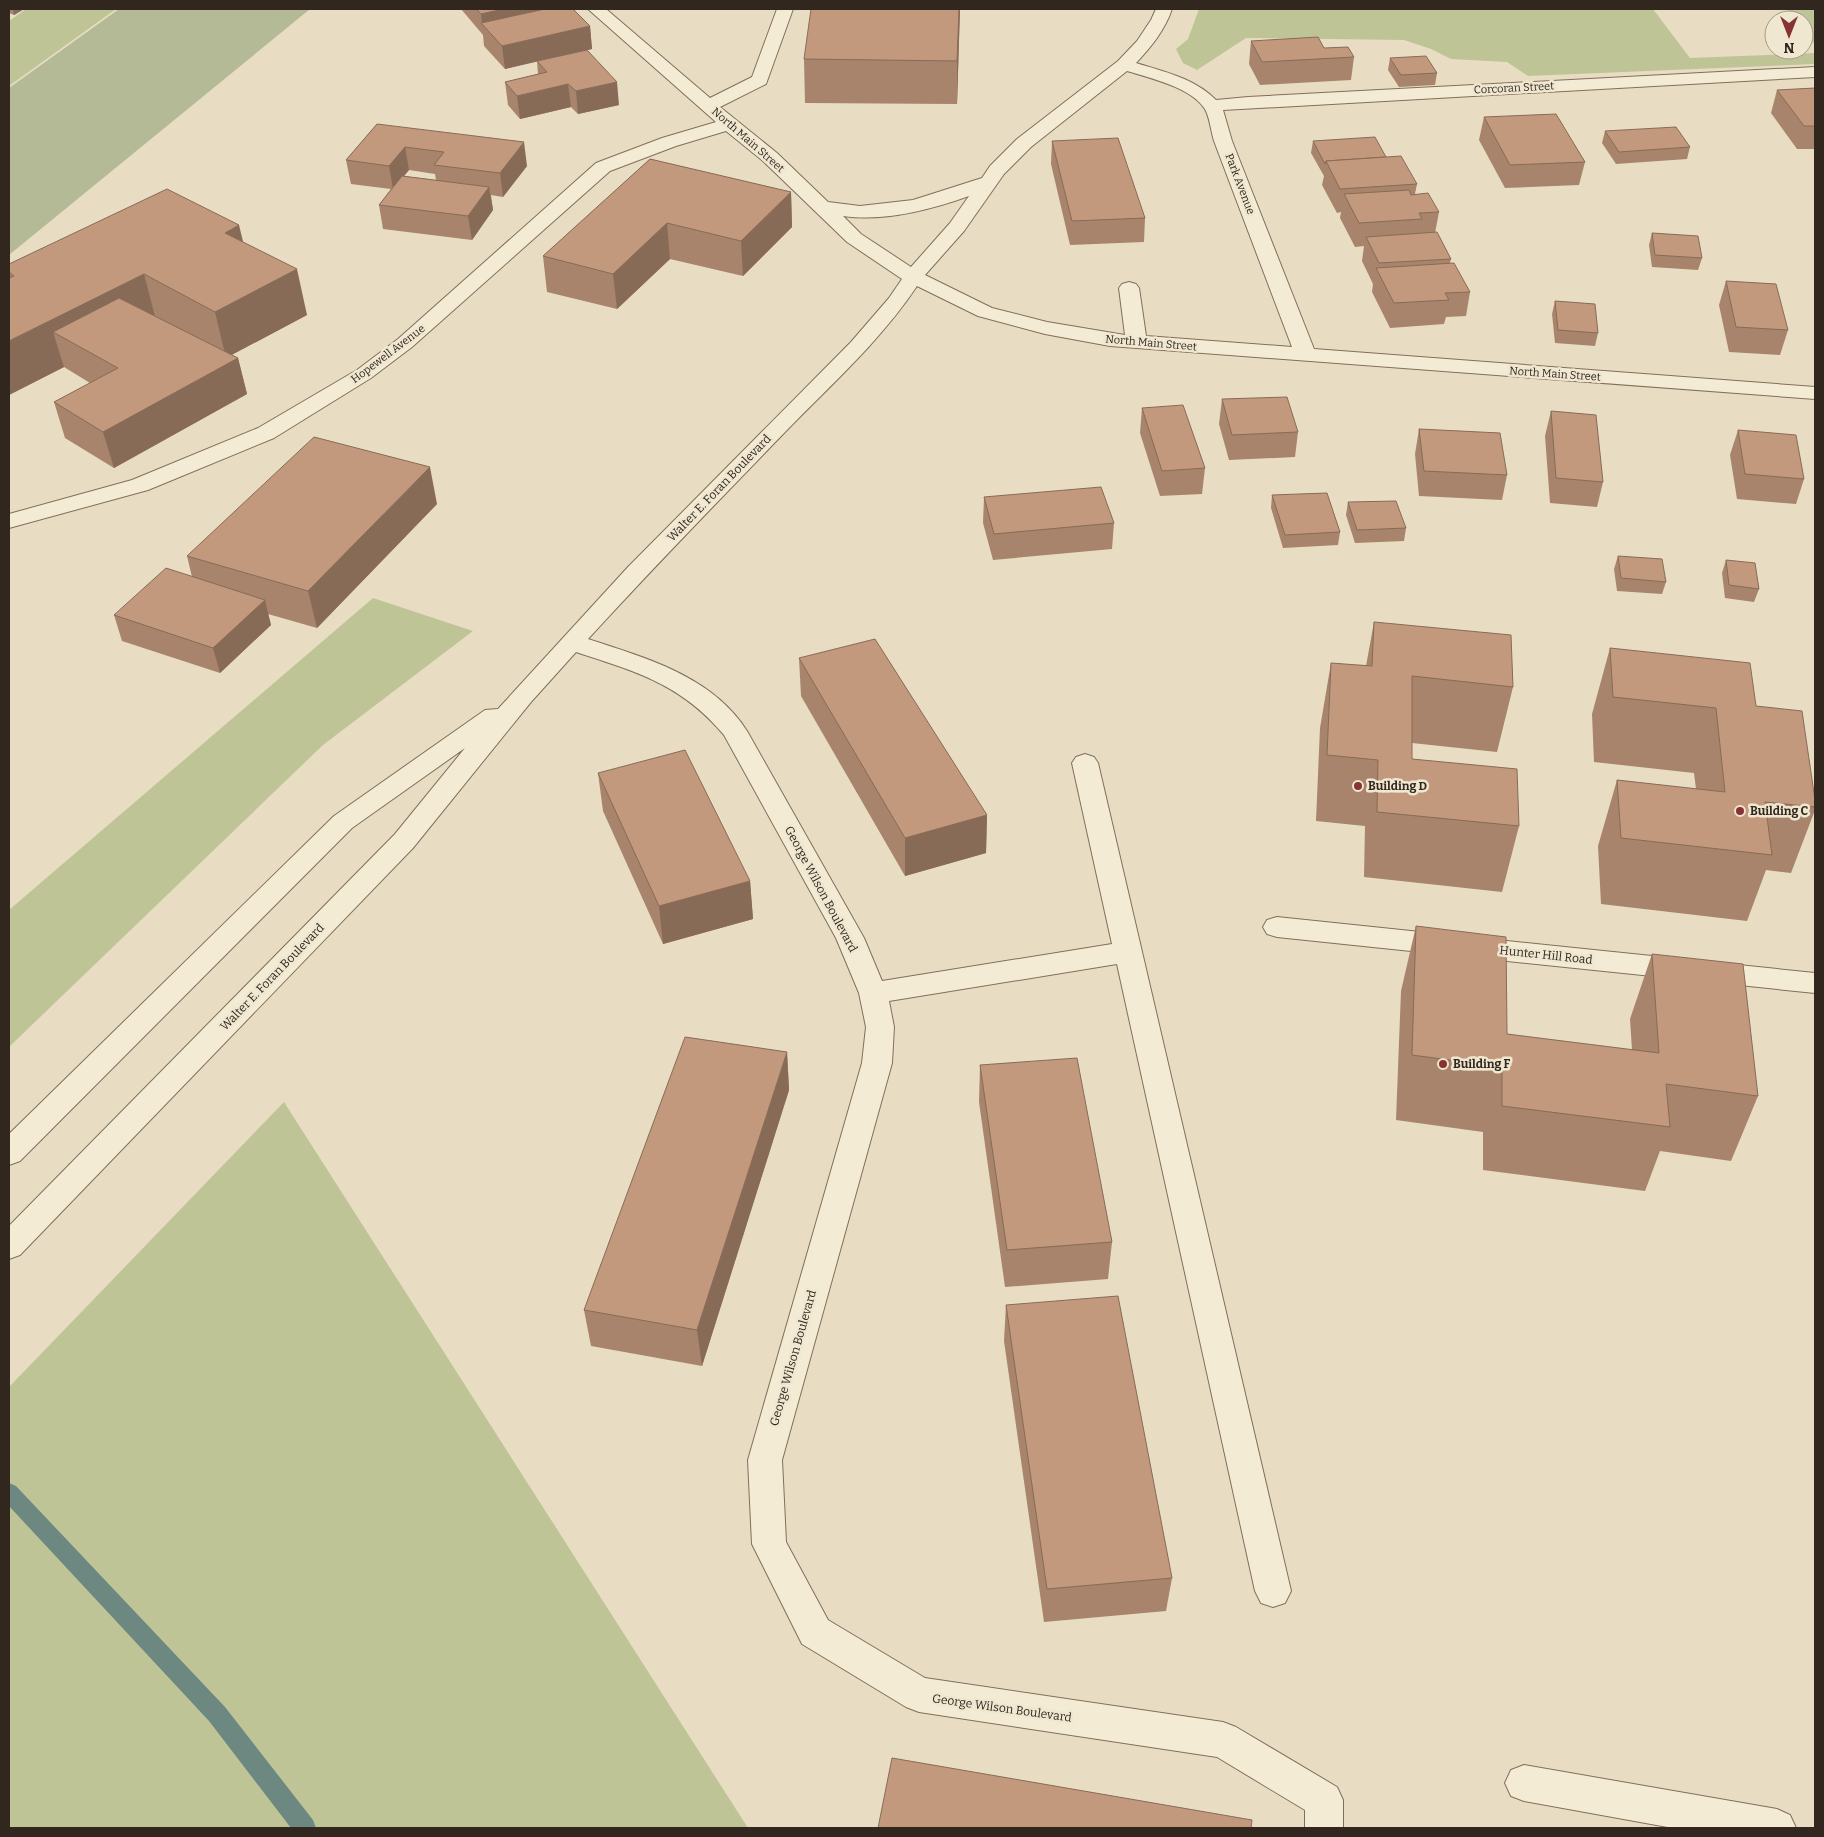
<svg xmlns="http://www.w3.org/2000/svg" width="1824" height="1837" font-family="Bitter,serif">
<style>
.green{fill:#bfc497}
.cemetery{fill:#b5ba96}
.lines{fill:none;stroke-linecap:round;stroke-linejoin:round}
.stream{fill:#6c8881;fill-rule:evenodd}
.minor-casing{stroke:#806f5b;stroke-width:2}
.minor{fill:#f4ebd4;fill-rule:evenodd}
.wall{fill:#a7846b;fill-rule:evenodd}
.shaded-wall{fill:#886b57}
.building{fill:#c2997c;stroke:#886b57}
.poi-dot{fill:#873233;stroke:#f0e7d1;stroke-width:2}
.labels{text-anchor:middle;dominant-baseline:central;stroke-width:5;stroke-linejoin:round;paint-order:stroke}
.far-street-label{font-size:11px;fill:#31271e;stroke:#f0e7d1}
.street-label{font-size:12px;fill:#31271e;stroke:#f0e7d1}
.poi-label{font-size:12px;font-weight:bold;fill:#31271e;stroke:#f0e7d1;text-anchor:start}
</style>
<rect width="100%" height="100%" fill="#e8ddc2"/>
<!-- green -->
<g class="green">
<polygon points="26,9 116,9 9,86 9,21"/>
<polygon points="1199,9 1653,9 1690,58 1815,53 1815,64 1528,76 1507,62 1451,59 1431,49 1404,40 1246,38 1197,70 1183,63 1176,49 1188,39"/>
<polygon points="1787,9 1815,9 1815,45 1804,30 1804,20 1796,20"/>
<polygon points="373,598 473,631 323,745 9,1047 9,910"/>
<polygon points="284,1102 748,1828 9,1828 9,1387"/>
</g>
<!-- cemetery -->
<polygon class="cemetery" points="119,9 310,9 9,255 9,88"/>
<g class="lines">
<!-- stream -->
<polygon class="stream" points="9,1483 16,1486 225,1707 313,1820 316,1828 291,1828 209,1721 9,1506"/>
<!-- minor casing -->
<g class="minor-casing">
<g id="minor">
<path d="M588,9H606L710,98L752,77L777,9H793L766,84L720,107L777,153L828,202L860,206L913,200L982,178L990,166L1017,139L1118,61L1137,41L1151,20L1156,9H1172C1165,30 1151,47 1136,63C1165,72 1194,78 1216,100L1248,97L1815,67V77L1223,110L1232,141L1314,349L1815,387V399L1110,346L1045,334L978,316L917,286C881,340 832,384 787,430C720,499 653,568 588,639C646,658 712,676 747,731L864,938L882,981L1112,944L1072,763L1076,757L1085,754L1094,757L1098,763L1291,1591L1285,1603L1273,1607L1261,1603L1255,1591L1117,964L889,1001L894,1027L892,1063L782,1460L786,1542L828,1620L925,1678L1223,1722L1236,1727L1337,1787L1343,1800V1828H1305V1810L1217,1757L919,1712L906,1707L802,1644L752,1544L748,1460L862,1063L866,1027L859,993L836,938L724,735C681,684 637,672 576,652L531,702L413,848L20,1255L9,1259V1226L395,834L465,748L352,828L20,1161L9,1165V1134L334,816L485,710L498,709L628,567L851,342L889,298L902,279L847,242L763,161L726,131L676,146L610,171L412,347L371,378L274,438L148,490L9,528V514L132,480L258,428L357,370L398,339L596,163L662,138L716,122ZM1127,71C1150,78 1194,88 1206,111C1210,120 1211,131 1214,141L1292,347L1146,336L1139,288L1136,284L1129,282L1122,284L1119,288L1125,335L1047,322L992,308L925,275L964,231L1004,174L1031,147ZM969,196L950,223L911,267L861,234L843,216C885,222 930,210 969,196Z"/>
<polygon points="1277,917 1815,973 1815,993 1277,937 1267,934 1263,927 1267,920"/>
<polygon points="1524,1765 1777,1809 1790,1815 1796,1828 1673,1828 1524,1801 1511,1796 1505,1783 1511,1770"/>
</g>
</g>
<!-- minor -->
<use href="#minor" class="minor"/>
</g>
<!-- wall -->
<g class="wall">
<polygon points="9,9 24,9 14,15 9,13"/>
<polygon points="461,9 573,9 590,26 592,49 587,50 619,105 578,114 571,107 520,119 508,105 505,82 538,74 537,61 505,69 484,46 483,35"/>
<polygon points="960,9 957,104 805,103 804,59"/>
<polygon points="1251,41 1324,48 1354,57 1351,80 1260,85 1249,64"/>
<polygon points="1390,58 1437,73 1435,85 1399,87 1388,70"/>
<polygon points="1815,88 1815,149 1797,149 1771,113 1777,90"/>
<polygon points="1484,117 1585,162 1579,185 1505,188 1479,140"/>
<path d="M377,124L527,166L503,197L491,195L493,210L472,240L383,229L379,205L391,189L351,184L346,160ZM409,170L435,174L436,180L404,176Z"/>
<polygon points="1605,131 1690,147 1687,159 1616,164 1602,143"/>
<polygon points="1052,141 1145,218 1144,242 1070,245 1051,164"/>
<polygon points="1313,141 1386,157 1417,184 1415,194 1439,212 1435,233 1451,259 1450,263 1470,292 1466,316 1446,317 1444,324 1390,328 1372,292 1373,284 1362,261 1364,246 1355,247 1340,218 1341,212 1337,213 1322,185 1324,176 1311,153"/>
<polygon points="650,159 791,192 792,227 743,276 670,259 617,309 547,292 543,256"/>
<polygon points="1652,233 1702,258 1698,270 1652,267 1649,245"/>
<polygon points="243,242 307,315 231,355 238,358 247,394 114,468 65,438 54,402 90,383 64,367 9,395 9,264"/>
<polygon points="1726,281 1788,330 1780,355 1729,352 1719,305"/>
<polygon points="1555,301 1598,333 1595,346 1555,343 1552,314"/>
<polygon points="1222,399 1298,432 1295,457 1229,460 1219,424"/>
<polygon points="1142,408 1205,468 1202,494 1160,496 1140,433"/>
<polygon points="1551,411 1603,482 1597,507 1550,503 1545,436"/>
<polygon points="1419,429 1507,475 1502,500 1419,496 1415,454"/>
<polygon points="1738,430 1804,479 1796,504 1737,499 1730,455"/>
<polygon points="1272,495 1340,532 1338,545 1283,548 1271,508"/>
<polygon points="984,497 1114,523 1112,549 993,560 983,523"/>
<polygon points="1348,502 1406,528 1404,541 1355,543 1346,515"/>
<polygon points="437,504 317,628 268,614 271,625 220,673 122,641 114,615 192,577 187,556"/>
<polygon points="1618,556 1666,582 1662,594 1617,591 1614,569"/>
<polygon points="1726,560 1759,589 1754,602 1725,598 1722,573"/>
<polygon points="1374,622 1513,687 1497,752 1412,743 1412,759 1519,826 1502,892 1364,877 1365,826 1316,821 1320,728 1331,663 1366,666"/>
<polygon points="1610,648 1756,706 1815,800 1815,810 1791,873 1766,870 1747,921 1601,904 1598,846 1617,780 1696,789 1694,773 1594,762 1592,714"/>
<polygon points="799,658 987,815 986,853 905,876 801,696"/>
<polygon points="598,773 750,881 753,919 663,944 603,811"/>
<polygon points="1416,926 1507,1034 1632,1050 1630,1019 1652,954 1758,1096 1731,1161 1660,1151 1645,1191 1483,1170 1483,1132 1396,1120 1401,991"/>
<polygon points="787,1052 789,1090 702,1366 591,1346 584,1310"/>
<polygon points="980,1065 1112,1242 1108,1279 1005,1287 979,1102"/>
<polygon points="1006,1305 1172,1578 1166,1611 1044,1622 1004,1341"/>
</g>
<!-- shaded-wall -->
<g class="shaded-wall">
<polygon points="13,9 24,9 14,15"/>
<polygon points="503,9 555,9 482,24 481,14"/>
<polygon points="959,9 960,9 957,104 957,61"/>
<polygon points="590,26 592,49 505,69 502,46"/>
<polygon points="617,82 619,105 578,114 576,91"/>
<polygon points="568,84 571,107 520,119 517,96"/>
<polygon points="524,142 527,166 503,197 500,173"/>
<polygon points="405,147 409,170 393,189 389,166"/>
<polygon points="489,187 493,210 472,240 468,216"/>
<polygon points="791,192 792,227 743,276 741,241"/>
<polygon points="667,223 670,259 617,309 613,274"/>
<polygon points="239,225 250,270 225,233"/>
<polygon points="297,269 307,315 226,358 215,312"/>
<polygon points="144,274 156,320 53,332 64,367 9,395 9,341"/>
<polygon points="238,358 247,394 114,468 103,432"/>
<polygon points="430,467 437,504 317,628 308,591"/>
<polygon points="265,600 271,625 220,673 213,648"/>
<polygon points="987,815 986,853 905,876 905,838"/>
<polygon points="750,881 753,919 663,944 659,906"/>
<polygon points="787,1052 789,1090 702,1366 697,1330"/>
</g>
<!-- building -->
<g class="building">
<polygon points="476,9 503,9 481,14"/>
<polygon points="545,9 573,9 590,26 502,46 481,23"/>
<polygon points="811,9 959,9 957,61 804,59"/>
<polygon points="1318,37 1324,48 1348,47 1354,57 1262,62 1251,41"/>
<polygon points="587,50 617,82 576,91 568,84 517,96 505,82 547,72 537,61"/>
<polygon points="1426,56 1437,73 1401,75 1390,58"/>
<polygon points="1815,88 1815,126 1804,126 1777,90"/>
<polygon points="1556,114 1585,162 1510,165 1484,117"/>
<polygon points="377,124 524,142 500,173 434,165 444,152 405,147 389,166 346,160"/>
<polygon points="1676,127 1690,147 1619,152 1605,131"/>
<polygon points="1375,137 1386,157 1326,161 1325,164 1313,141"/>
<polygon points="1118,138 1145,218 1072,221 1052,141"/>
<polygon points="1401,156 1417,184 1340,189 1326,161"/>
<polygon points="650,159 791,192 741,241 667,223 613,274 543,256"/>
<polygon points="402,176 489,187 468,216 379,205"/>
<polygon points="167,189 239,225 225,233 297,269 215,312 144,274 9,341 9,278 14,276 9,272 9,264"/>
<polygon points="1409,190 1411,195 1428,193 1439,212 1419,213 1422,219 1359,223 1344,194"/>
<polygon points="1437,232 1451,259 1379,263 1366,237"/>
<polygon points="1652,233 1698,236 1702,258 1655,255"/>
<polygon points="1454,263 1470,292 1445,293 1449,300 1394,303 1376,268"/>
<polygon points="1726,281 1776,284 1788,330 1736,327"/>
<polygon points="119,298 238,358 103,432 54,402 118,368 53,332"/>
<polygon points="1555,301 1595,304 1598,333 1558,330"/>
<polygon points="1287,397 1298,432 1232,435 1222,399"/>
<polygon points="1183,405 1205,468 1162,471 1142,408"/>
<polygon points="1551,411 1596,415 1603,482 1556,478"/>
<polygon points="1419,429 1500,433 1507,475 1424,471"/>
<polygon points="1738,430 1796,435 1804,479 1745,474"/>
<polygon points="314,437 430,467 308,591 187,556"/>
<polygon points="1101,487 1114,523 994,534 984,497"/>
<polygon points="1327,493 1340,532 1285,535 1272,495"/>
<polygon points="1396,501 1406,528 1357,530 1348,502"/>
<polygon points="1618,556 1662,559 1666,582 1621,578"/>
<polygon points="1726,560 1755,563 1759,589 1729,585"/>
<polygon points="166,568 265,600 213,648 114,615"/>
<polygon points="1374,622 1511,635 1513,687 1412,676 1412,759 1517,769 1519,826 1377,812 1378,760 1327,755 1331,663 1372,666"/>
<polygon points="875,639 987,815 905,838 799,658"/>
<polygon points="1610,648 1750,663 1756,706 1802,711 1815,800 1815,807 1765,802 1772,855 1621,838 1617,780 1725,792 1716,708 1613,697"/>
<polygon points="685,750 750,881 659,906 598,773"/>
<polygon points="1416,926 1506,937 1507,1034 1659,1053 1652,954 1743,964 1758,1096 1666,1084 1670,1127 1502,1106 1502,1067 1412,1055"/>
<polygon points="685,1037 787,1052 697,1330 584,1310"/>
<polygon points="1077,1058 1112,1242 1007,1250 980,1065"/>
<polygon points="1118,1296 1172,1578 1047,1589 1006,1305"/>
<polygon points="892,1758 1252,1820 1251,1828 878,1828"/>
</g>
<!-- markers -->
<g class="poi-dot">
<circle cx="1358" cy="786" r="5"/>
<circle cx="1740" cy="811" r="5"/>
<circle cx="1443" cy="1064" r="5"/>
</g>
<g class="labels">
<!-- far-street labels -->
<g class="far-street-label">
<text transform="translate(1514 88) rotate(-3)">Corcoran Street</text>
<text transform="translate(748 140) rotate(41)">North Main Street</text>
<text transform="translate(1240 184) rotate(69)">Park Avenue</text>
<text transform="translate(1151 343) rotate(5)">North Main Street</text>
<text transform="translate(388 354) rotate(-37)">Hopewell Avenue</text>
<text transform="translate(1555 374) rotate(4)">North Main Street</text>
</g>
<!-- street labels -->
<g class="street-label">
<text transform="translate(719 488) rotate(-46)">Walter E. Foran Boulevard</text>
<text transform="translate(821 889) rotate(62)">George Wilson Boulevard</text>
<text transform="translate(1546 955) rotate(6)">Hunter Hill Road</text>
<text transform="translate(272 977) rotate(-46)">Walter E. Foran Boulevard</text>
<text transform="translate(793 1358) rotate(-74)">George Wilson Boulevard</text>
<text transform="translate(1002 1708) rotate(8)">George Wilson Boulevard</text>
</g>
<!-- poi labels -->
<g class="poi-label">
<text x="1368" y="786">Building D</text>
<text x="1750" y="811">Building C</text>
<text x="1453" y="1064">Building F</text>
</g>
</g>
<!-- border -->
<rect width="1824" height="1837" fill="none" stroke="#31271e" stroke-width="20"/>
<!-- north arrow -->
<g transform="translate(1789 35) rotate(180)"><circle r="24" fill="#f0e7d1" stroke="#a49a89"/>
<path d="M0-4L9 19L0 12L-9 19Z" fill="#873233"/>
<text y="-8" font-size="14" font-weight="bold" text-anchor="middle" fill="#31271e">N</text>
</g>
</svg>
